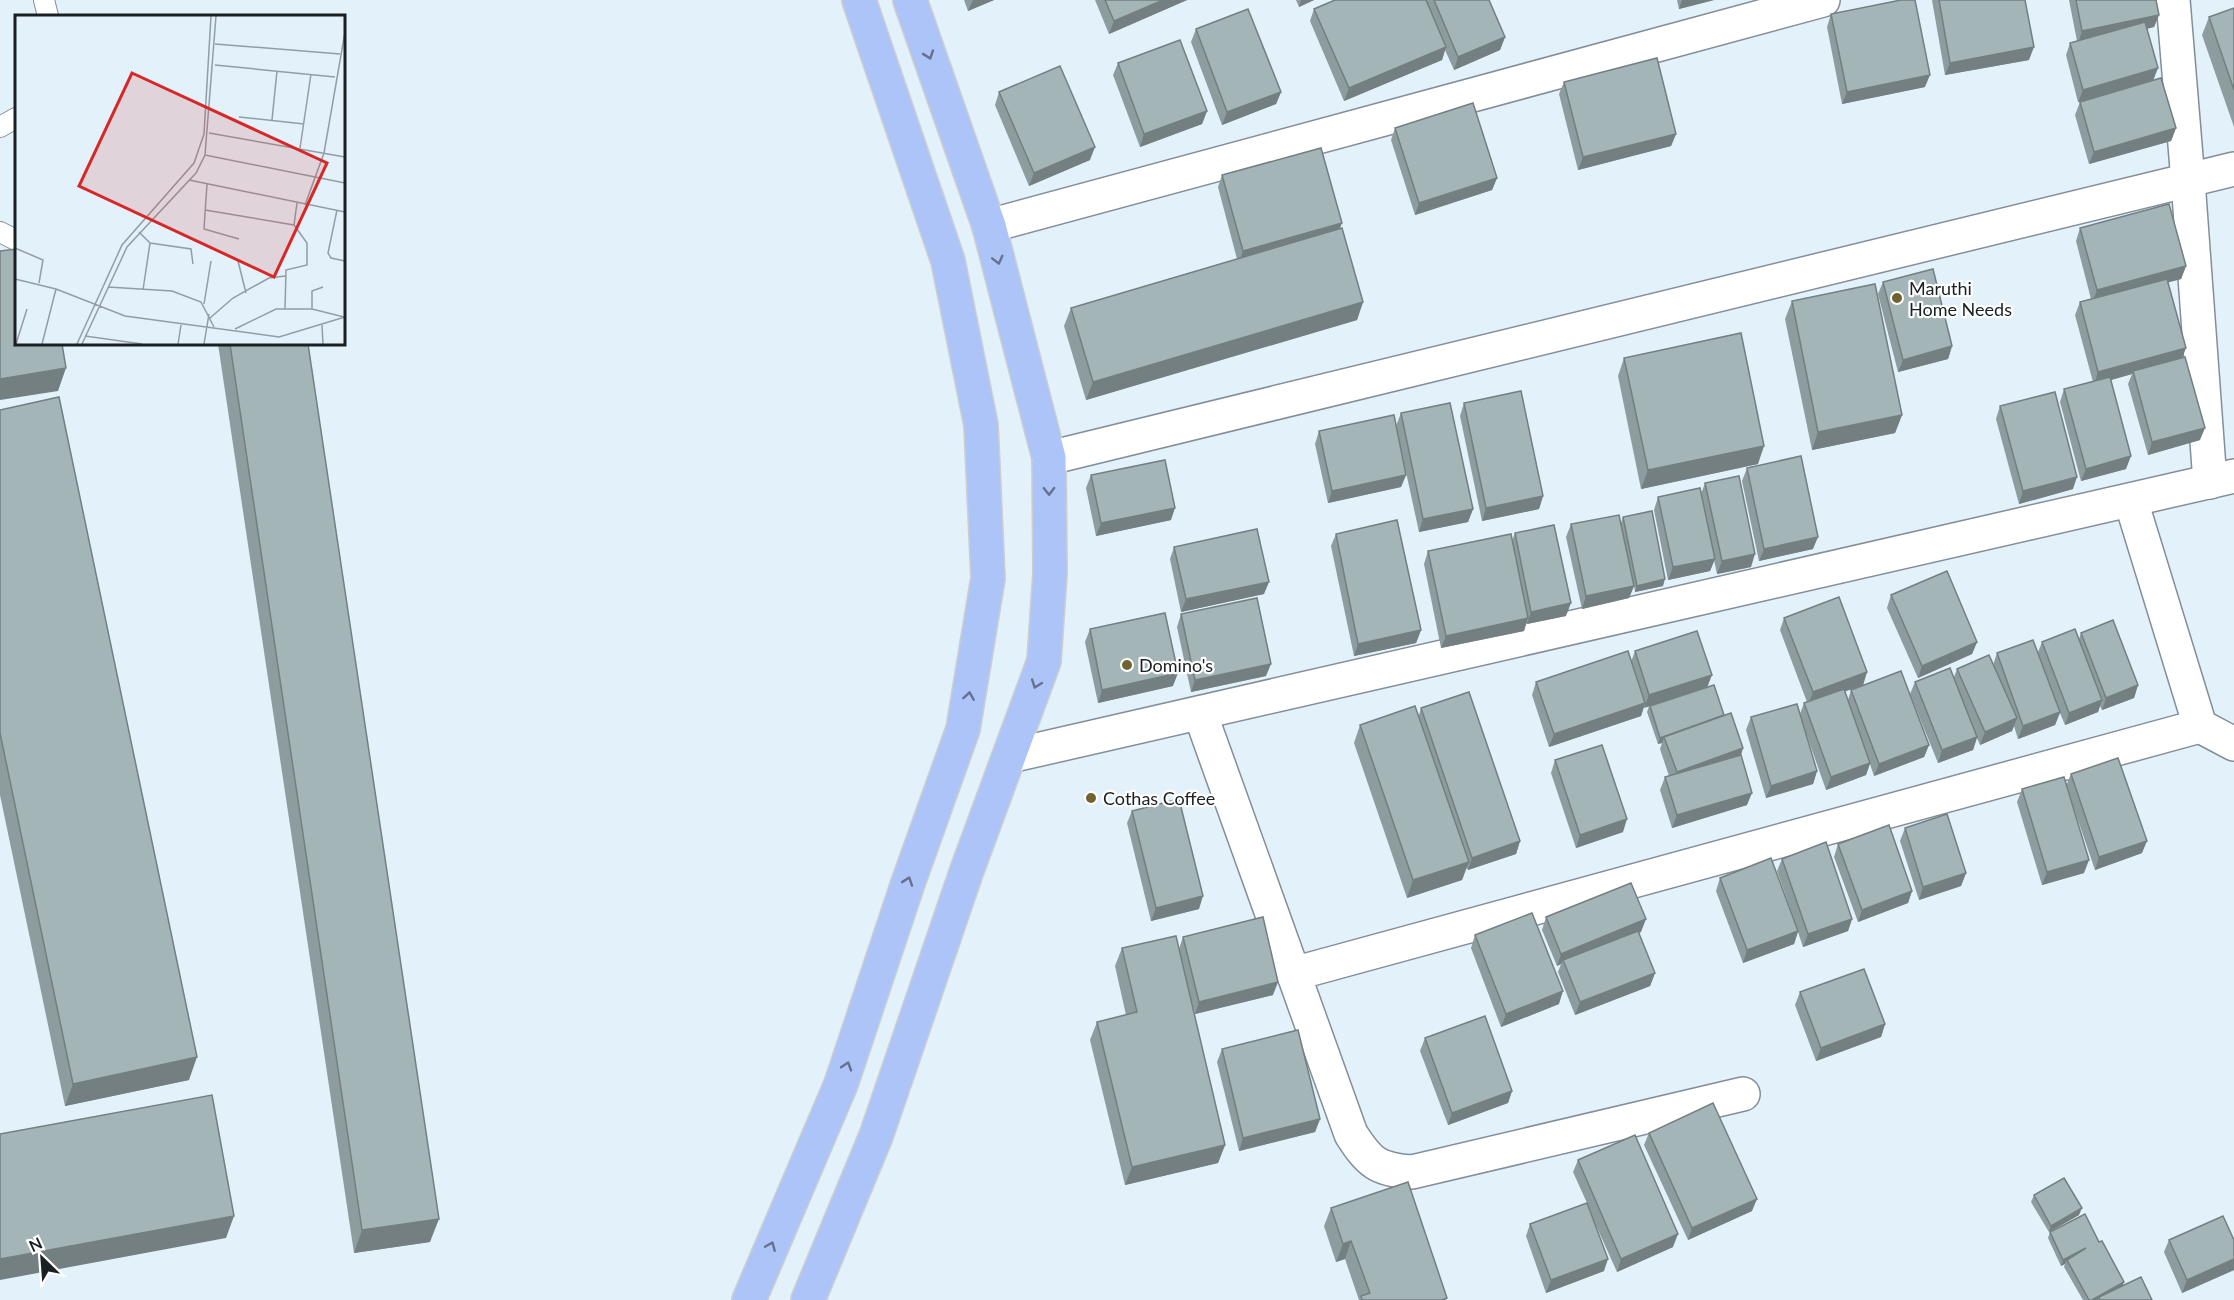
<svg xmlns="http://www.w3.org/2000/svg" width="2234" height="1300" font-family="Lato,sans-serif">
<style>
.lines{fill:none;stroke-linecap:round;stroke-linejoin:round}
.lane-casing{stroke:#838f98;stroke-width:22}
.street-casing{stroke:#838f98;stroke-width:36}
.primary-casing{stroke:#cdcece;stroke-width:36}
.lane{stroke:#fff;stroke-width:20}
.street{stroke:#fff;stroke-width:33}
.primary{stroke:#adc4f9;stroke-width:33}
.wall{fill:#8d9c9e}
.shaded-wall{fill:#737f81}
.building{fill:#a4b5b8;stroke:#737f81;stroke-width:1.5}
.oneway{stroke:#64728e}
.poi-dot{fill:#716330;stroke:#fff;stroke-width:2}
.labels{text-anchor:middle;dominant-baseline:central;stroke-width:4.5;stroke-linejoin:round;paint-order:stroke}
.poi-label{font-size:18px;fill:#1a1f22;stroke:#fff;text-anchor:start}
.inset-road{fill:none;stroke:#939da4;stroke-width:1.5}
.view{fill:#d62828;fill-opacity:0.15;stroke:#d62828;stroke-width:3}
.inset-edge{fill:none;stroke:#1a1f22;stroke-width:3}
</style>
<rect width="100%" height="100%" fill="#e3f1fa"/>
<g class="lines">
<!-- lane casing -->
<g class="lane-casing">
<g id="lane">
<polyline points="44,0 48,16"/>
<polyline points="0,127 16,118"/>
<polyline points="0,232 16,240"/>
</g>
</g>
<!-- street casing -->
<g class="street-casing">
<g id="street">
<polyline points="2173,0 2188,181 2210,482"/>
<polyline points="989,226 1823,0"/>
<polyline points="1049,458 2234,169"/>
<polyline points="2131,501 2200,726 2234,744"/>
<path d="M1200,713L1351,1134C1369,1162 1377,1170 1412,1172L1743,1094"/>
<polyline points="1010,756 2234,476"/>
<polyline points="1293,974 2200,726"/>
</g>
</g>
<!-- primary casing -->
<g class="primary-casing">
<g id="primary">
<polyline points="749,1300 841,1084 908,883 963,729 988,578 981,425 948,261 859,0"/>
<polyline points="808,1300 876,1136 967,870 1044,661 1050,573 1049,458 989,226 910,0"/>
</g>
</g>
<!-- lane -->
<use href="#lane" class="lane"/>
<!-- street -->
<use href="#street" class="street"/>
<!-- primary -->
<use href="#primary" class="primary"/>
</g>
<!-- wall -->
<g class="wall">
<polygon points="964,0 994,0 968,11"/>
<polygon points="1095,0 1187,0 1109,34"/>
<polygon points="1296,0 1314,0 1299,7"/>
<polygon points="1335,0 1489,0 1505,37 1500,50 1454,70 1445,50 1442,60 1344,101 1310,21 1314,9"/>
<polygon points="1677,0 1714,0 1679,9"/>
<polygon points="1932,0 2025,0 2029,60 1945,75"/>
<polygon points="2069,0 2156,0 2159,15 2154,27 2147,29 2153,81 2176,128 2171,141 2089,164 2075,115 2080,102 2122,90 2078,102 2066,55 2070,43 2077,41"/>
<polygon points="2234,8 2234,127 2202,35 2209,17"/>
<polygon points="1831,14 1925,87 1842,104 1827,27"/>
<polygon points="1196,29 1281,92 1276,104 1222,125 1191,42"/>
<polygon points="1118,63 1207,111 1202,124 1140,147 1113,75"/>
<polygon points="1564,82 1676,134 1671,146 1578,170 1559,94"/>
<polygon points="999,92 1090,160 1029,186 995,105"/>
<polygon points="1395,128 1497,178 1492,190 1415,215 1391,140"/>
<polygon points="1222,175 1340,228 1363,302 1357,320 1086,400 1064,326 1071,308 1237,259 1218,187"/>
<polygon points="2080,228 2186,266 2181,279 2168,282 2182,358 2200,440 2148,455 2128,384 2132,374 2110,380 2126,469 2081,481 2060,402 2064,389 2093,382 2075,315 2080,302 2091,299 2076,241"/>
<polygon points="1883,282 1952,346 1948,359 1898,372 1878,294"/>
<polygon points="1792,301 1902,415 1895,433 1812,450 1785,319"/>
<polygon points="218,344 308,344 430,1242 354,1253"/>
<polygon points="1624,358 1758,464 1641,489 1618,376"/>
<polygon points="1464,403 1543,496 1539,509 1482,521 1460,416"/>
<polygon points="2000,406 2073,489 2019,504 1996,419"/>
<polygon points="0,410 189,1080 65,1106 0,795"/>
<polygon points="1401,413 1473,509 1468,522 1419,532 1396,426"/>
<polygon points="1319,431 1406,475 1401,487 1328,503 1315,444"/>
<polygon points="1747,468 1813,549 1759,561 1742,481"/>
<polygon points="1091,475 1171,520 1096,536 1086,488"/>
<polygon points="1705,483 1751,567 1717,574 1714,560 1710,571 1668,580 1654,510 1658,497 1701,494"/>
<polygon points="1623,517 1663,586 1635,592 1634,586 1629,598 1582,609 1566,537 1571,524 1621,523"/>
<polygon points="1515,533 1566,616 1527,624 1526,623 1524,631 1441,648 1424,564 1428,551 1512,541"/>
<polygon points="1336,534 1421,630 1416,643 1354,656 1331,546"/>
<polygon points="1174,547 1264,594 1181,612 1170,559"/>
<polygon points="1891,595 1977,642 1972,654 1918,678 1887,608"/>
<polygon points="1181,614 1266,676 1191,692 1177,627"/>
<polygon points="1784,618 1867,672 1863,685 1845,691 1848,700 1851,690 1929,745 1924,757 1874,776 1870,764 1866,775 1826,790 1806,733 1817,771 1813,784 1766,798 1746,730 1751,717 1800,714 1804,703 1807,702 1780,630"/>
<polygon points="1090,629 1173,686 1098,703 1085,642"/>
<polygon points="2081,633 2138,685 2134,698 2102,710 2100,706 2098,712 2065,725 2060,713 2055,725 2018,739 2014,726 2012,731 1980,745 1977,738 1973,750 1938,763 1910,694 1915,682 1954,677 1957,669 1993,665 1997,653 2038,652 2042,642 2079,639"/>
<polygon points="1635,651 1707,687 1743,748 1741,755 1747,805 1672,828 1660,790 1665,777 1669,776 1660,749 1662,743 1658,744 1647,712 1649,706 1644,707 1641,716 1549,747 1532,695 1536,682 1631,662"/>
<polygon points="1421,708 1520,841 1516,854 1468,870 1466,867 1462,880 1407,898 1354,743 1360,725 1419,715"/>
<polygon points="1555,760 1623,832 1576,848 1551,773"/>
<polygon points="2071,774 2142,853 2095,870 2071,800 2084,873 2042,885 2017,802 2022,789 2066,786"/>
<polygon points="1132,811 1199,909 1151,921 1127,823"/>
<polygon points="1905,828 1966,873 1961,886 1919,900 1900,841"/>
<polygon points="1838,844 1912,891 1908,903 1858,922 1834,857"/>
<polygon points="1782,859 1852,919 1848,931 1803,947 1798,932 1794,944 1743,963 1716,891 1720,878 1794,919 1777,871"/>
<polygon points="1546,917 1641,932 1639,933 1655,973 1650,986 1575,1015 1558,972 1561,964 1557,966 1542,930"/>
<polygon points="1475,935 1559,1004 1501,1027 1471,948"/>
<polygon points="1183,937 1273,995 1195,1014 1183,969 1225,1145 1218,1163 1125,1185 1090,1040 1097,1022 1126,1015 1115,966 1122,948 1179,949"/>
<polygon points="1800,992 1885,1024 1881,1037 1816,1061 1795,1005"/>
<polygon points="1425,1038 1512,1091 1508,1103 1448,1125 1420,1051"/>
<polygon points="1222,1049 1320,1119 1315,1132 1239,1151 1217,1062"/>
<polygon points="1649,1133 1752,1211 1688,1240 1644,1145"/>
<polygon points="1578,1160 1673,1247 1617,1272 1590,1212 1604,1271 1546,1293 1526,1236 1530,1224 1587,1203 1573,1172"/>
<polygon points="2034,1195 2079,1215 2049,1232 2031,1202"/>
<polygon points="1331,1208 1447,1300 1359,1300 1345,1259 1336,1262 1324,1226"/>
<polygon points="2050,1232 2099,1242 2123,1286 2152,1300 2083,1300 2064,1267 2065,1264 2061,1266 2048,1238"/>
<polygon points="2169,1240 2234,1240 2234,1270 2182,1293 2164,1252"/>
</g>
<!-- shaded-wall -->
<g class="shaded-wall">
<polygon points="973,0 994,0 968,11"/>
<polygon points="1163,0 1187,0 1109,34 1114,21"/>
<polygon points="1301,0 1314,0 1299,7"/>
<polygon points="1682,0 1714,0 1679,9"/>
<polygon points="2159,15 2154,27 2078,44 2082,31"/>
<polygon points="1505,37 1500,50 1454,70 1458,57"/>
<polygon points="1446,47 1442,60 1344,101 1349,88"/>
<polygon points="2034,47 2029,60 1945,75 1950,63"/>
<polygon points="2158,68 2153,81 2078,102 2083,90"/>
<polygon points="1930,75 1925,87 1842,104 1847,92"/>
<polygon points="1281,92 1276,104 1222,125 1227,112"/>
<polygon points="1207,111 1202,124 1140,147 1144,134"/>
<polygon points="2176,128 2171,141 2089,164 2094,152"/>
<polygon points="1676,134 1671,146 1578,170 1583,157"/>
<polygon points="1095,147 1090,160 1029,186 1034,173"/>
<polygon points="1497,178 1492,190 1415,215 1419,203"/>
<polygon points="1342,223 1337,236 1239,263 1243,251"/>
<polygon points="2186,266 2181,279 2092,303 2097,290"/>
<polygon points="1363,302 1357,320 1086,400 1093,382"/>
<polygon points="1952,346 1948,359 1898,372 1903,360"/>
<polygon points="2186,348 2181,361 2133,371 2132,374 2094,385 2098,372"/>
<polygon points="66,368 58,391 0,400 0,379"/>
<polygon points="1902,415 1895,433 1812,450 1818,432"/>
<polygon points="2205,428 2200,440 2148,455 2152,442"/>
<polygon points="1764,446 1758,464 1641,489 1648,470"/>
<polygon points="2131,456 2126,469 2081,481 2086,469"/>
<polygon points="1406,475 1401,487 1328,503 1332,491"/>
<polygon points="2077,477 2073,489 2019,504 2023,491"/>
<polygon points="1543,496 1539,509 1482,521 1486,508"/>
<polygon points="1175,508 1171,520 1096,536 1101,523"/>
<polygon points="1473,509 1468,522 1419,532 1423,519"/>
<polygon points="1818,537 1813,549 1759,561 1764,549"/>
<polygon points="1755,554 1751,567 1717,574 1722,561"/>
<polygon points="1715,559 1710,571 1668,580 1673,567"/>
<polygon points="1665,579 1663,586 1635,592 1637,586"/>
<polygon points="1269,582 1264,594 1181,612 1186,599"/>
<polygon points="1634,586 1629,598 1582,609 1586,596"/>
<polygon points="1571,603 1566,616 1527,624 1531,612"/>
<polygon points="1528,618 1524,631 1441,648 1446,636"/>
<polygon points="1421,630 1416,643 1354,656 1358,644"/>
<polygon points="1977,642 1972,654 1918,678 1922,666"/>
<polygon points="1271,664 1266,676 1191,692 1195,680"/>
<polygon points="1867,672 1863,685 1808,705 1813,692"/>
<polygon points="1178,673 1173,686 1098,703 1102,690"/>
<polygon points="1712,675 1707,688 1644,708 1649,695"/>
<polygon points="2138,685 2134,698 2102,710 2106,698"/>
<polygon points="2102,700 2098,712 2065,725 2069,713"/>
<polygon points="1645,703 1641,716 1549,747 1554,734"/>
<polygon points="2060,712 2055,725 2018,739 2023,726"/>
<polygon points="2017,718 2012,731 1980,745 1985,732"/>
<polygon points="1664,737 1662,743 1658,744 1660,738"/>
<polygon points="1977,737 1973,750 1938,763 1942,750"/>
<polygon points="1929,745 1924,757 1874,776 1879,764"/>
<polygon points="1743,748 1739,761 1672,784 1677,772"/>
<polygon points="1870,763 1866,775 1826,790 1831,777"/>
<polygon points="1817,771 1813,784 1766,798 1771,786"/>
<polygon points="1752,793 1747,805 1672,828 1677,815"/>
<polygon points="1627,819 1623,832 1576,848 1580,835"/>
<polygon points="1520,841 1516,854 1468,870 1472,858"/>
<polygon points="2147,841 2142,853 2095,870 2099,857"/>
<polygon points="2089,860 2084,873 2042,885 2047,872"/>
<polygon points="1469,862 1462,880 1407,898 1413,880"/>
<polygon points="1966,873 1961,886 1919,900 1923,887"/>
<polygon points="1912,891 1908,903 1858,922 1862,910"/>
<polygon points="1203,896 1199,909 1151,921 1156,908"/>
<polygon points="1646,919 1641,932 1564,963 1563,960 1561,964 1557,966 1561,954"/>
<polygon points="1852,919 1848,931 1803,947 1808,934"/>
<polygon points="1798,931 1794,944 1743,963 1747,950"/>
<polygon points="1655,973 1650,986 1575,1015 1580,1002"/>
<polygon points="1278,982 1273,995 1195,1014 1199,1002"/>
<polygon points="1563,991 1559,1004 1501,1027 1506,1014"/>
<polygon points="1885,1024 1881,1037 1816,1061 1821,1048"/>
<polygon points="197,1057 189,1080 65,1106 73,1084"/>
<polygon points="1512,1091 1508,1103 1448,1125 1452,1113"/>
<polygon points="1320,1119 1315,1132 1239,1151 1243,1138"/>
<polygon points="1225,1145 1218,1163 1125,1185 1132,1167"/>
<polygon points="1757,1199 1752,1211 1688,1240 1692,1228"/>
<polygon points="2082,1208 2079,1215 2049,1232 2051,1226"/>
<polygon points="234,1216 226,1238 0,1280 0,1259"/>
<polygon points="439,1219 430,1242 354,1253 362,1230"/>
<polygon points="1678,1234 1673,1247 1617,1272 1621,1259"/>
<polygon points="1351,1241 1345,1259 1336,1262 1343,1244"/>
<polygon points="2086,1248 2067,1260 2065,1264 2061,1266 2063,1260"/>
<polygon points="1608,1259 1604,1271 1546,1293 1551,1280"/>
<polygon points="2234,1259 2234,1270 2182,1293 2187,1280"/>
<polygon points="2124,1282 2122,1288 2099,1297 2098,1300 2092,1300"/>
</g>
<!-- building -->
<g class="building">
<polygon points="1105,0 1163,0 1114,21"/>
<polygon points="1335,0 1426,0 1446,47 1349,88 1314,9"/>
<polygon points="1434,0 1489,0 1505,37 1458,57"/>
<polygon points="1901,0 1915,0 1930,75 1847,92 1831,14"/>
<polygon points="1939,0 2025,0 2034,47 1950,63"/>
<polygon points="2076,0 2156,0 2159,15 2082,31"/>
<polygon points="2234,8 2234,90 2209,17"/>
<polygon points="1248,9 1281,92 1227,112 1196,29"/>
<polygon points="2145,22 2158,68 2083,90 2070,43"/>
<polygon points="1180,40 1207,111 1144,134 1118,63"/>
<polygon points="1657,58 1676,134 1583,157 1564,82"/>
<polygon points="1060,66 1095,147 1034,173 999,92"/>
<polygon points="2161,78 2176,128 2094,152 2080,102"/>
<polygon points="1473,103 1497,178 1419,203 1395,128"/>
<polygon points="1321,148 1342,223 1243,251 1222,175"/>
<polygon points="2169,204 2186,266 2097,290 2080,228"/>
<polygon points="1342,228 1363,302 1093,382 1071,308"/>
<polygon points="16,249 16,344 62,344 66,368 0,379 0,251"/>
<polygon points="1933,269 1952,346 1903,360 1883,282"/>
<polygon points="2167,279 2186,348 2098,372 2080,302"/>
<polygon points="1875,284 1902,415 1818,432 1792,301"/>
<polygon points="1741,333 1764,446 1648,470 1624,358"/>
<polygon points="230,344 308,344 439,1219 362,1230"/>
<polygon points="2185,357 2205,428 2152,442 2133,371"/>
<polygon points="2110,377 2131,456 2086,469 2064,389"/>
<polygon points="1521,391 1543,496 1486,508 1464,403"/>
<polygon points="2055,392 2077,477 2023,491 2000,406"/>
<polygon points="59,397 197,1057 73,1084 0,733 0,410"/>
<polygon points="1450,403 1473,509 1423,519 1401,413"/>
<polygon points="1394,415 1406,475 1332,491 1319,431"/>
<polygon points="1801,456 1818,537 1764,549 1747,468"/>
<polygon points="1165,460 1175,508 1101,523 1091,475"/>
<polygon points="1739,476 1755,554 1722,561 1705,483"/>
<polygon points="1700,488 1715,559 1673,567 1658,497"/>
<polygon points="1652,511 1665,579 1637,586 1623,517"/>
<polygon points="1619,515 1634,586 1586,596 1571,524"/>
<polygon points="1397,520 1421,630 1358,644 1336,534"/>
<polygon points="1554,525 1571,603 1531,612 1515,533"/>
<polygon points="1257,529 1269,582 1186,599 1174,547"/>
<polygon points="1511,534 1528,618 1446,636 1428,551"/>
<polygon points="1947,571 1977,642 1922,666 1891,595"/>
<polygon points="1839,597 1867,672 1813,692 1784,618"/>
<polygon points="1257,598 1271,664 1195,680 1181,614"/>
<polygon points="1165,613 1178,673 1102,690 1090,629"/>
<polygon points="2113,620 2138,685 2106,698 2081,633"/>
<polygon points="2075,629 2102,700 2069,713 2042,642"/>
<polygon points="1697,631 1712,675 1649,695 1635,651"/>
<polygon points="2033,640 2060,712 2023,726 1997,653"/>
<polygon points="1628,651 1645,703 1554,734 1536,682"/>
<polygon points="1989,655 2017,718 1985,732 1957,669"/>
<polygon points="1950,668 1977,737 1942,750 1915,682"/>
<polygon points="1901,671 1929,745 1879,764 1851,690"/>
<polygon points="1714,685 1724,715 1660,738 1650,706"/>
<polygon points="1844,689 1870,763 1831,777 1804,703"/>
<polygon points="1469,692 1520,841 1472,858 1421,708"/>
<polygon points="1797,704 1817,771 1771,786 1751,717"/>
<polygon points="1415,706 1469,862 1413,880 1360,725"/>
<polygon points="1731,713 1743,748 1677,772 1664,737"/>
<polygon points="1602,745 1627,819 1580,835 1555,760"/>
<polygon points="1741,755 1752,793 1677,815 1665,777"/>
<polygon points="2118,758 2147,841 2099,857 2071,774"/>
<polygon points="2064,777 2089,860 2047,872 2022,789"/>
<polygon points="1179,799 1203,896 1156,908 1132,811"/>
<polygon points="1947,814 1966,873 1923,887 1905,828"/>
<polygon points="1889,825 1912,891 1862,910 1838,844"/>
<polygon points="1826,842 1852,919 1808,934 1782,859"/>
<polygon points="1771,858 1798,931 1747,950 1720,878"/>
<polygon points="1631,883 1646,919 1561,954 1546,917"/>
<polygon points="1532,913 1563,991 1506,1014 1475,935"/>
<polygon points="1263,917 1278,982 1199,1002 1183,937"/>
<polygon points="1638,931 1655,973 1580,1002 1563,960"/>
<polygon points="1176,936 1225,1145 1132,1167 1097,1022 1137,1012 1122,948"/>
<polygon points="1864,969 1885,1024 1821,1048 1800,992"/>
<polygon points="1485,1016 1512,1091 1452,1113 1425,1038"/>
<polygon points="1298,1030 1320,1119 1243,1138 1222,1049"/>
<polygon points="212,1095 234,1216 0,1259 0,1134"/>
<polygon points="1713,1103 1757,1199 1692,1228 1649,1133"/>
<polygon points="1635,1135 1678,1234 1621,1259 1578,1160"/>
<polygon points="2064,1178 2082,1208 2051,1226 2034,1195"/>
<polygon points="1408,1182 1447,1298 1442,1300 1362,1300 1361,1296 1370,1293 1351,1241 1343,1244 1331,1208"/>
<polygon points="1587,1203 1608,1259 1551,1280 1530,1224"/>
<polygon points="2085,1214 2099,1242 2102,1241 2124,1282 2092,1300 2089,1300 2067,1260 2086,1248 2063,1260 2050,1232"/>
<polygon points="2223,1216 2234,1240 2234,1259 2187,1280 2169,1240"/>
<polygon points="2141,1277 2152,1300 2100,1300 2099,1297"/>
</g>
<!-- one-way arrows -->
<defs><path id="oneway-chevron" d="M-2-3.5L2.5 0L-2 3.5" fill="none" stroke-width="1.6" stroke-linecap="round" stroke-linejoin="round" transform="scale(1.5)"/></defs>
<g class="oneway">
<use href="#oneway-chevron" transform="translate(929 55) rotate(71)"/>
<use href="#oneway-chevron" transform="translate(998 260) rotate(76)"/>
<use href="#oneway-chevron" transform="translate(1049 491) rotate(89)"/>
<use href="#oneway-chevron" transform="translate(1036 684) rotate(110)"/>
<use href="#oneway-chevron" transform="translate(969 696) rotate(-81)"/>
<use href="#oneway-chevron" transform="translate(908 881) rotate(-71)"/>
<use href="#oneway-chevron" transform="translate(847 1066) rotate(-72)"/>
<use href="#oneway-chevron" transform="translate(771 1246) rotate(-67)"/>
</g>
<!-- markers -->
<g class="poi-dot">
<circle cx="1897" cy="298" r="6"/>
<circle cx="1127" cy="665" r="6"/>
<circle cx="1091" cy="798" r="6"/>
</g>
<g class="labels">
<!-- poi labels -->
<g class="poi-label">
<text x="1909" y="288">Maruthi<tspan x="1909" dy="21">Home Needs</tspan></text>
<text x="1139" y="665">Domino's</text>
<text x="1103" y="798">Cothas Coffee</text>
</g>
</g>
<!-- overview -->
<g transform="translate(15 15)">
<rect width="330" height="330" fill="#e3f1fa"/>
<path class="inset-road" d="M200,29L325,39M200,50L320,62M224,102L289,109M257,105L262,56M194,118L330,142M285,133L296,59M190,140L330,168M174,165L330,197M192,169L189,214L224,224M290,190L309,138L330,17M190,195L279,210M322,195L313,238L316,243L330,246M124,217L135,228L128,275M135,228L176,234L178,249M0,233L28,245L24,268M223,246L231,278M0,264L41,274L110,301L264,322L330,302M93,272L157,276L186,287L199,312M189,289L196,246M270,294L271,255L292,250V228L279,210L282,188M297,294V276L308,272M195,303L218,283L254,263L270,261M307,310L308,329M220,314L261,294H297L329,302M70,321L127,329M1,329L12,294M27,329L41,274M62,329L107,230L179,148L189,119L196,1M67,329L112,232L181,158L190,140L201,1M163,329L166,310M189,329L194,299"/>
<path class="view" d="M117,58L312,148L259,262L64,171Z"/>
<rect width="330" height="330" class="inset-edge"/>
</g>
<!-- north arrow -->
<g transform="translate(42 1258) rotate(335)" stroke="#ffffff" stroke-width="4.5" paint-order="stroke">
<path d="M0-4.5L10 22L0 15L-10 22Z" fill="#1a1f22"/>
<text y="-9" font-size="16" font-weight="bold" text-anchor="middle" fill="#1a1f22">N</text>
</g>
</svg>
